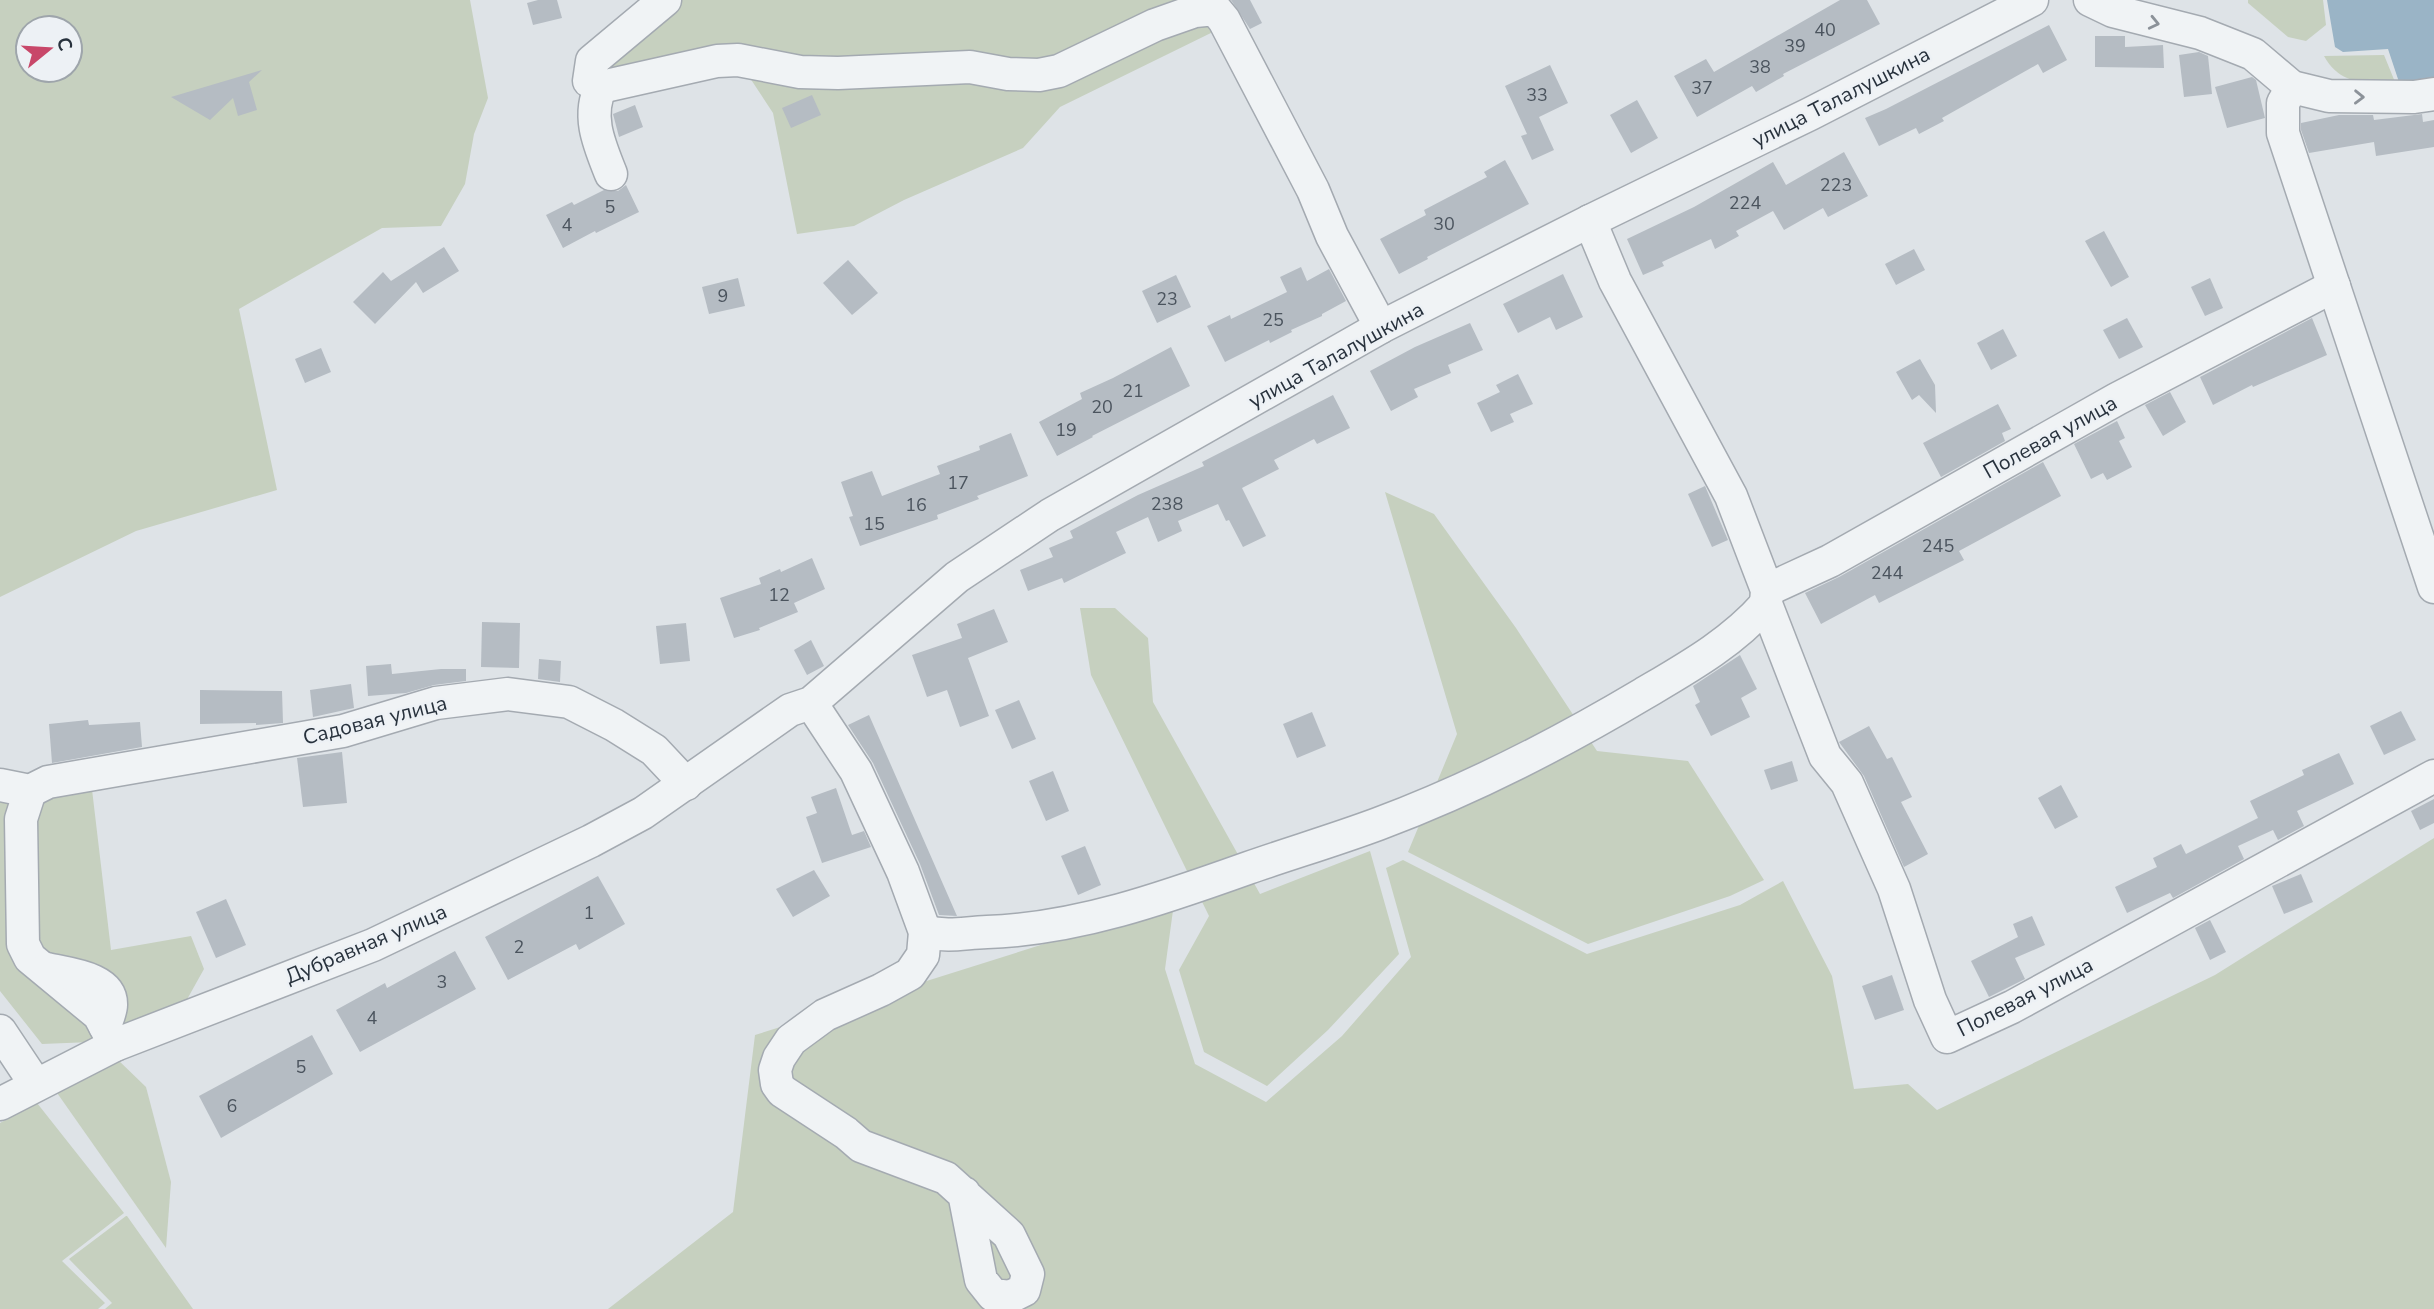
<svg xmlns="http://www.w3.org/2000/svg" width="2434" height="1309" font-family="'Nunito Sans',sans-serif">
<style>
.green{fill:#c6d0bf;fill-rule:evenodd}
.water{fill:#9ab4c6}
.building{fill:#b5bcc3}
.lines{fill:none;stroke-linecap:round;stroke-linejoin:round}
.minor-casing{stroke:#a4aab1;stroke-width:35}
.minor{stroke:#f0f3f5;stroke-width:32}
.oneway{stroke:#8c9299}
.labels{text-anchor:middle;dominant-baseline:central;stroke-width:5;stroke-linejoin:round;paint-order:stroke}
.number-label{font-size:18px;fill:#4b545e}
.street-label{font-size:21px;fill:#28323d;stroke:#edf1f5}
</style>
<rect width="100%" height="100%" fill="#dee3e7"/>
<!-- green -->
<g class="green">
<path d="M0,0H470L488,98L474,134L465,184L441,226L382,228L239,309L277,490L136,531L0,597ZM28,28H70V70H28Z"/>
<polygon points="676,0 1208,0 1217,30 1060,107 1023,148 904,200 854,226 797,234 773,113 748,75 604,80 598,64"/>
<polygon points="2248,0 2323,0 2326,25 2306,41 2288,37 2248,3"/>
<path d="M2384,55L2395,82C2364,82 2341,86 2324,56Z"/>
<polygon points="1385,492 1434,514 1516,628 1597,751 1688,761 1764,880 1730,896 1588,944 1408,852 1457,734"/>
<polygon points="1080,608 1115,608 1148,638 1153,702 1260,894 1370,851 1399,954 1328,1030 1267,1086 1204,1052 1179,970 1209,916 1091,675"/>
<polygon points="91,781 111,950 191,936 204,969 185,1003 91,1042 42,1044 0,991 0,795"/>
<polygon points="2434,838 2434,1309 608,1309 733,1212 755,1035 1174,903 1165,969 1195,1064 1266,1102 1342,1036 1411,957 1386,868 1403,860 1587,954 1740,905 1783,881 1832,976 1854,1089 1908,1084 1937,1110 2215,975"/>
<polygon points="116,1058 146,1087 171,1182 166,1248 55,1090"/>
<polygon points="37,1103 124,1213 62,1261 105,1303 98,1309 0,1309 0,1123"/>
<polygon points="126,1216 127,1216 193,1309 105,1309 112,1303 69,1259"/>
</g>
<!-- water -->
<polygon class="water" points="2327,0 2434,0 2434,78 2399,82 2388,49 2343,52 2335,47"/>
<!-- building -->
<g class="building">
<polygon points="538,0 557,0 562,18 533,25 527,3"/>
<polygon points="1231,0 1250,0 1262,23 1250,29"/>
<polygon points="1840,0 1867,0 1880,24 1783,74 1784,76 1756,92 1752,86 1697,117 1674,76 1706,59 1714,72"/>
<polygon points="2049,25 2067,60 2043,73 2038,64 1942,118 1944,121 1919,134 1916,128 1879,146 1865,118 1886,109"/>
<polygon points="2095,36 2125,36 2125,47 2163,45 2164,68 2095,67"/>
<polygon points="2199,52 2208,56 2212,94 2184,97 2179,55"/>
<polygon points="1550,65 1568,103 1539,117 1554,150 1532,160 1521,136 1527,134 1505,86"/>
<polygon points="262,70 249,82 257,110 238,116 233,98 210,120 171,97"/>
<polygon points="2252,77 2256,80 2265,118 2227,128 2215,87"/>
<polygon points="812,95 821,115 791,128 782,108"/>
<polygon points="1637,100 1658,138 1631,153 1610,115"/>
<polygon points="635,105 643,127 619,137 613,114"/>
<polygon points="2422,114 2423,122 2434,120 2434,147 2376,156 2374,142 2309,153 2301,130 2301,123 2339,115 2373,115 2374,120"/>
<polygon points="1844,152 1868,196 1828,217 1823,208 1784,230 1773,211 1736,231 1739,236 1715,249 1711,239 1662,262 1664,266 1643,275 1627,239 1694,207 1773,162 1786,185"/>
<polygon points="1505,160 1529,204 1427,257 1428,259 1399,274 1380,239 1426,215 1424,210 1487,177 1484,172"/>
<polygon points="626,185 639,212 596,233 595,231 563,248 546,215 572,202 574,205 604,190 618,191"/>
<polygon points="2104,231 2129,277 2111,287 2085,241"/>
<polygon points="444,247 459,271 423,293 416,282 375,324 353,302 383,272 391,281"/>
<polygon points="1914,249 1925,270 1896,285 1885,264"/>
<polygon points="848,260 878,293 852,315 823,283"/>
<polygon points="1301,267 1307,281 1329,269 1346,301 1322,314 1322,316 1291,330 1292,332 1270,343 1269,340 1225,362 1207,326 1230,315 1231,319 1287,292 1280,277"/>
<polygon points="1563,274 1583,317 1556,330 1550,317 1518,333 1503,304"/>
<polygon points="1176,275 1191,307 1157,323 1142,291"/>
<polygon points="738,278 745,306 709,314 702,287"/>
<polygon points="2210,278 2223,308 2205,316 2191,287"/>
<polygon points="2127,318 2143,347 2119,359 2103,330"/>
<polygon points="2312,318 2327,355 2253,387 2252,385 2213,405 2200,377"/>
<polygon points="1470,323 1483,350 1448,365 1451,373 1414,389 1418,397 1391,411 1370,371 1415,347"/>
<polygon points="2003,329 2017,356 1991,370 1977,343"/>
<polygon points="1171,347 1190,386 1092,436 1093,437 1057,456 1039,422 1082,399 1080,393 1113,378"/>
<polygon points="321,348 331,372 305,383 295,359"/>
<polygon points="1920,359 1935,385 1936,413 1919,395 1912,400 1896,372"/>
<polygon points="1518,374 1533,404 1510,414 1514,422 1491,432 1477,403 1500,392 1496,385"/>
<polygon points="2170,392 2186,422 2163,436 2145,405"/>
<polygon points="1333,395 1350,428 1317,444 1314,439 1274,460 1279,469 1242,488 1266,536 1243,547 1229,520 1226,521 1218,504 1178,521 1182,531 1158,542 1148,517 1116,532 1126,553 1064,583 1062,578 1028,591 1020,570 1053,557 1049,548 1073,538 1070,531 1138,495 1204,466 1202,462"/>
<polygon points="1998,404 2011,429 2002,433 2005,441 1941,477 1923,443"/>
<polygon points="2117,421 2125,438 2119,441 2132,467 2107,480 2103,473 2091,479 2074,444"/>
<polygon points="1011,433 1028,476 977,496 979,499 937,515 938,519 860,546 849,517 853,516 841,482 872,471 882,496 940,474 937,466 980,450 979,446"/>
<polygon points="2043,462 2061,496 1959,551 1964,560 1879,603 1875,595 1821,624 1805,593 1839,577"/>
<polygon points="1705,486 1728,540 1712,547 1688,494"/>
<polygon points="812,558 825,589 794,603 798,612 759,628 760,630 734,638 720,598 761,584 759,578 780,569 781,572"/>
<polygon points="994,609 1008,642 968,658 989,716 960,727 947,690 927,697 912,655 962,638 957,624"/>
<polygon points="482,622 520,623 519,668 481,667"/>
<polygon points="686,623 690,661 660,664 656,626"/>
<polygon points="811,640 824,666 807,675 794,650"/>
<polygon points="1740,655 1757,689 1741,698 1750,717 1711,736 1695,705 1700,702 1693,686"/>
<polygon points="539,659 561,661 560,682 538,679"/>
<polygon points="391,664 392,674 441,669 466,669 466,681 434,685 406,693 368,696 366,666"/>
<polygon points="351,684 354,708 313,717 310,690"/>
<polygon points="200,690 282,691 283,723 256,725 256,723 200,724"/>
<polygon points="1019,700 1036,739 1012,749 995,710"/>
<polygon points="2401,711 2416,740 2384,755 2370,726"/>
<polygon points="1312,712 1326,746 1297,758 1283,724"/>
<polygon points="869,715 957,916 939,915 920,864 873,763 848,725"/>
<polygon points="88,720 89,725 140,722 142,747 52,763 49,724"/>
<polygon points="1869,726 1887,759 1892,757 1912,797 1901,802 1928,854 1904,867 1864,776 1839,742"/>
<polygon points="342,752 347,803 303,807 297,758"/>
<polygon points="2339,753 2354,784 2297,811 2304,826 2278,840 2273,830 2238,846 2244,859 2173,898 2170,893 2127,913 2115,887 2157,867 2153,858 2181,844 2186,854 2258,818 2250,801 2304,775 2302,770"/>
<polygon points="1792,761 1798,781 1771,790 1764,770"/>
<polygon points="1053,771 1069,811 1046,821 1029,781"/>
<polygon points="2061,785 2078,817 2055,829 2038,798"/>
<polygon points="836,788 852,835 864,831 871,847 822,863 806,817 817,813 811,797"/>
<polygon points="2434,799 2434,823 2420,830 2411,811"/>
<polygon points="1085,846 1101,885 1078,895 1061,856"/>
<polygon points="814,870 830,896 793,917 776,889"/>
<polygon points="2301,874 2313,902 2284,914 2272,886"/>
<polygon points="598,876 625,924 579,950 576,944 508,980 485,937"/>
<polygon points="226,899 246,945 216,958 196,912"/>
<polygon points="2032,916 2045,945 2015,958 2025,979 1989,997 1971,961 2018,937 2013,924"/>
<polygon points="2210,920 2226,952 2210,960 2195,928"/>
<polygon points="455,951 476,989 360,1052 336,1010 385,983 387,988"/>
<polygon points="1892,975 1904,1010 1875,1020 1862,986"/>
<polygon points="312,1035 333,1074 221,1138 199,1096"/>
</g>
<g class="lines">
<!-- minor casing -->
<g class="minor-casing">
<g id="minor">
<polyline points="665,0 592,61 589,81 601,87 717,61 738,60 800,72 838,73 970,67 1008,74 1039,75 1059,71 1155,25 1195,11 1215,9 1224,20 1313,190 1332,236 1381,327"/>
<polyline points="2090,0 2113,11 2200,33 2253,54 2292,87 2329,96 2414,97 2434,94"/>
<path d="M601,87C586,116 600,146 611,174"/>
<polyline points="2292,87 2283,103 2283,133 2434,587"/>
<polyline points="1590,221 1615,281 1731,496 1767,590 1766,604 1825,756 1847,783 1894,889 1930,1000 1947,1037 2012,1007 2434,776"/>
<polyline points="1767,590 1830,561 2117,399 2334,286"/>
<polyline points="811,703 856,771 903,872 925,932 923,955 910,974 881,990 825,1015 791,1040 779,1058 775,1070 777,1084 782,1091 846,1133 861,1146 946,1178 1009,1235 1028,1274 1024,1290 1010,1297 993,1295 981,1280 964,1193"/>
<polyline points="0,785 30,791 48,782 343,731 436,703 508,694 569,702 614,725 654,750 686,784"/>
<polyline points="30,791 21,819 23,944 30,958 99,1015 115,1045"/>
<path d="M925,932C951,937 962,933 987,932C1077,929 1164,898 1248,868C1291,853 1335,840 1378,824C1469,790 1559,744 1643,694C1687,668 1732,643 1766,604"/>
<path d="M47,969C67,974 112,977 111,1005C111,1011 107,1020 105,1026"/>
<polyline points="0,1031 36,1085"/>
<polyline points="0,1104 115,1045 373,945 591,841 643,813 790,710 811,703 957,577 1050,515 1381,327 1590,221 1810,114 2032,0"/>
</g>
</g>
<!-- minor -->
<use href="#minor" class="minor"/>
</g>
<!-- one-way arrows -->
<defs><path id="oneway-chevron" d="M-2-3.5L2.5 0L-2 3.5" fill="none" stroke-width="1.6" stroke-linecap="round" stroke-linejoin="round" transform="scale(1.75)"/></defs>
<g class="oneway">
<use href="#oneway-chevron" transform="translate(2154 23) rotate(13)"/>
<use href="#oneway-chevron" transform="translate(2359 97) rotate(1)"/>
</g>
<g class="labels">
<!-- number labels -->
<g class="number-label">
<text x="1825" y="30">40</text>
<text x="1795" y="46">39</text>
<text x="1760" y="67">38</text>
<text x="1702" y="88">37</text>
<text x="1537" y="95">33</text>
<text x="1836" y="185">223</text>
<text x="1745" y="203">224</text>
<text x="610" y="207">5</text>
<text x="1444" y="224">30</text>
<text x="567" y="225">4</text>
<text x="723" y="296">9</text>
<text x="1167" y="299">23</text>
<text x="1273" y="320">25</text>
<text x="1133" y="391">21</text>
<text x="1102" y="407">20</text>
<text x="1066" y="430">19</text>
<text x="958" y="483">17</text>
<text x="1167" y="504">238</text>
<text x="916" y="505">16</text>
<text x="874" y="524">15</text>
<text x="1938" y="546">245</text>
<text x="1887" y="573">244</text>
<text x="779" y="595">12</text>
<text x="589" y="913">1</text>
<text x="519" y="947">2</text>
<text x="442" y="982">3</text>
<text x="372" y="1018">4</text>
<text x="301" y="1067">5</text>
<text x="232" y="1106">6</text>
</g>
<!-- street labels -->
<g class="street-label">
<text transform="translate(1841 97) rotate(-27)">улица Талалушкина</text>
<text transform="translate(1336 355) rotate(-29)">улица Талалушкина</text>
<text transform="translate(2050 437) rotate(-29)">Полевая улица</text>
<text transform="translate(375 720) rotate(-14)">Садовая улица</text>
<text transform="translate(366 944) rotate(-23)">Дубравная улица</text>
<text transform="translate(2025 997) rotate(-27)">Полевая улица</text>
</g>
</g>
<!-- north arrow -->
<g transform="translate(49 49) rotate(72)"><circle r="33" fill="#edf1f5" stroke="#9ea5ab" stroke-width="2"/>
<path d="M0-5L12 26L0 18L-12 26Z" fill="#c84769"/>
<text y="-10" font-size="19" font-weight="bold" text-anchor="middle" fill="#28323d">С</text>
</g>
</svg>
